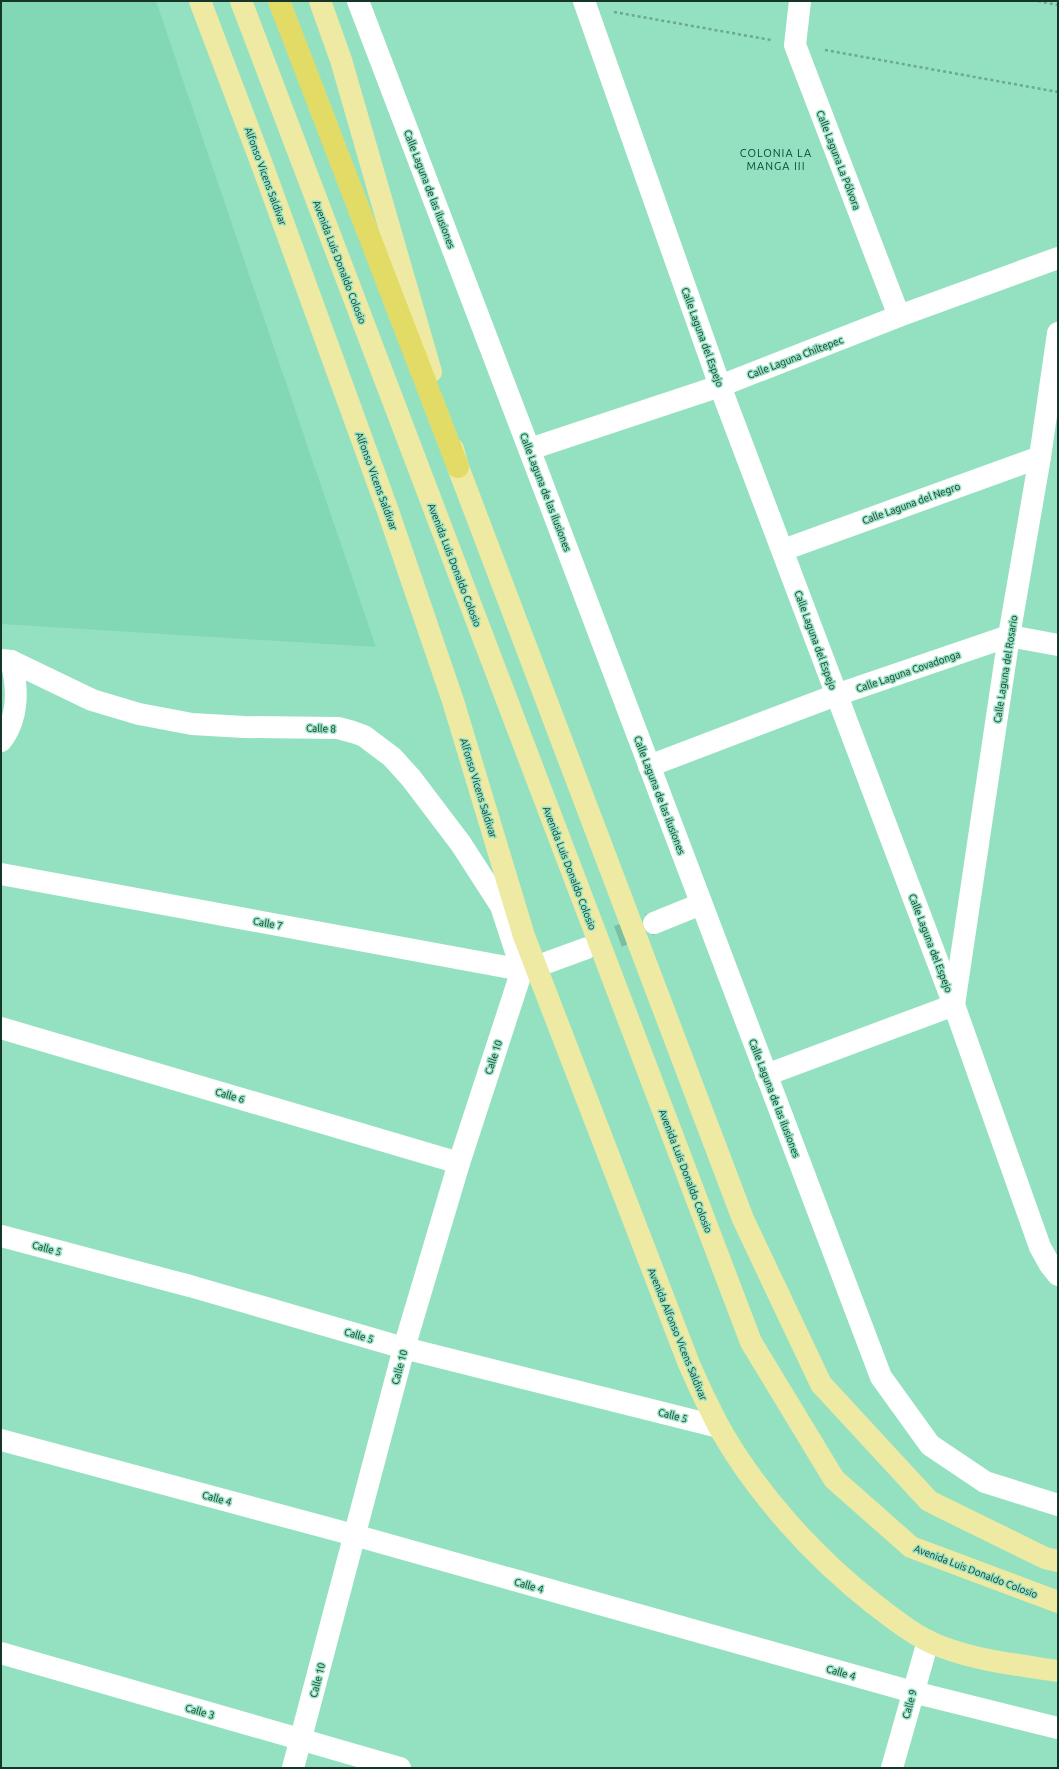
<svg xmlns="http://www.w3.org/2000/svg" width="1059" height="1769" font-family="Ubuntu,sans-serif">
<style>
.built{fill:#82d8b5}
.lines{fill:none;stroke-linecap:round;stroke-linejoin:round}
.minor-tunnel{stroke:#7bbfa3;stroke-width:22;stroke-dasharray:22 11;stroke-linecap:butt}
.path{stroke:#6aa98f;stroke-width:2.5;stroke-dasharray:3 3;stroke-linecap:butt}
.minor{stroke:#fff;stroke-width:22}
.major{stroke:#eeeaa3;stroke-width:22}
.highway{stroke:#e2dc66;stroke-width:22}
.labels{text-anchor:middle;stroke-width:3;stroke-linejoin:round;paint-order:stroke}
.street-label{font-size:10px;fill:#153629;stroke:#94e1c1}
.neighbourhood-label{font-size:11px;letter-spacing:1px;fill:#044733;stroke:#94e1c1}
</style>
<rect width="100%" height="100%" fill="#94e1c1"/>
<path class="built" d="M1 1H156L376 647 1 624Z"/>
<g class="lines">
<path class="minor-tunnel" d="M587 948 651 924"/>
<g class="path">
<path d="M1038 1 1058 5"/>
<path d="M614 12 771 40"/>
<path d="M825 50 1058 92"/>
</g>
<g class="minor">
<path d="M358 1C534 459 707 919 881 1377L930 1445 985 1482 1058 1505"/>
<path d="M584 1 720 386 954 1005 1040 1247 1050 1265 1058 1275"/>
<path d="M800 1 795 45 899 316"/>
<path d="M530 449 720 386 899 316 1058 258"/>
<path d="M783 550 1040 457"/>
<path d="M1 660 11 661 92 700 139 714 192 724 244 727 338 728 353 732 364 736 392 757 411 778 461 844 501 906 522 970 459 1163 404 1348 293 1768"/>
<path d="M1 741C19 718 18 687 11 661"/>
<path d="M649 766 836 695 1009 636 1058 645"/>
<path d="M1 874 522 970 535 967 587 948"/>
<path d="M654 923 701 904"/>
<path d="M1 1028 459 1163"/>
<path d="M766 1075 954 1005 1009 636 1040 457 1058 333"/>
<path d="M1 1236 190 1286 404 1348 719 1427"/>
<path d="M1 1440 354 1535 913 1692 1058 1728"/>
<path d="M1 1653 400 1768"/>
<path d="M892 1768 928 1641"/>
</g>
<g class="major">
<path d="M200 1 264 170 388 511 453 701 524 936 689 1364C698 1385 708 1406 719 1427 757 1494 813 1556 874 1604 895 1620 917 1638 942 1647 979 1661 1020 1665 1058 1671"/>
<path d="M241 1 751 1342 834 1479 911 1547 1058 1602"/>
<path d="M320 1 341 60 431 372"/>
<path d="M453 449 458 467 743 1219 821 1384 929 1501 1045 1558 1058 1561"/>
</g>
<path class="highway" d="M279 1 458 467"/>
</g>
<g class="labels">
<g class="street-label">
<text transform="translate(839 160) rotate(69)" y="4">Calle Laguna La Pólvora</text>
<text transform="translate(266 176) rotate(70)" y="4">Alfonso Vicens Saldivar</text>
<text transform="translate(430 189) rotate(69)" y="4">Calle Laguna de las ilusiones</text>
<text transform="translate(340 262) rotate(69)" y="4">Avenida Luis Donaldo Colosio</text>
<text transform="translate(703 337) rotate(70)" y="4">Calle Laguna del Espejo</text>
<text transform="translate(795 357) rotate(-21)" y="4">Calle Laguna Chiltepec</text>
<text transform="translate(377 481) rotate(70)" y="4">Alfonso Vicens Saldivar</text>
<text transform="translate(546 492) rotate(69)" y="4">Calle Laguna de las ilusiones</text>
<text transform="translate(911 503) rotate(-20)" y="4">Calle Laguna del Negro</text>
<text transform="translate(455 565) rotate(69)" y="4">Avenida Luis Donaldo Colosio</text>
<text transform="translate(816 640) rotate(70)" y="4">Calle Laguna del Espejo</text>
<text transform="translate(1005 669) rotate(-81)" y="4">Calle Laguna del Rosario</text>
<text transform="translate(908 671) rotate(-19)" y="4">Calle Laguna Covadonga</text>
<text transform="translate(321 728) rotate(2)" y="4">Calle 8</text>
<text transform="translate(479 788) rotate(73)" y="4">Alfonso Vicens Saldivar</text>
<text transform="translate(660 795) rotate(69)" y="4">Calle Laguna de las ilusiones</text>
<text transform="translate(570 868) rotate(69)" y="4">Avenida Luis Donaldo Colosio</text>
<text transform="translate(268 923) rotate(10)" y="4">Calle 7</text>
<text transform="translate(931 943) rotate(69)" y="4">Calle Laguna del Espejo</text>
<text transform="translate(493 1057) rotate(-72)" y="4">Calle 10</text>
<text transform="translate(230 1095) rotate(16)" y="4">Calle 6</text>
<text transform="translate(775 1098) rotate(69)" y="4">Calle Laguna de las ilusiones</text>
<text transform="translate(686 1171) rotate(69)" y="4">Avenida Luis Donaldo Colosio</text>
<text transform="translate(47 1248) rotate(15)" y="4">Calle 5</text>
<text transform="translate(678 1334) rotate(68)" y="4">Avenida Alfonso Vicens Saldivar</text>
<text transform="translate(359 1335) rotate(16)" y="4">Calle 5</text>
<text transform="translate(399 1367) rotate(-75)" y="4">Calle 10</text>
<text transform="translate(673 1415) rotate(14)" y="4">Calle 5</text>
<text transform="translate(217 1498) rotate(15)" y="4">Calle 4</text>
<text transform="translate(976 1571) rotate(21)" y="4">Avenida Luis Donaldo Colosio</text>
<text transform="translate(529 1585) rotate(16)" y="4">Calle 4</text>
<text transform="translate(841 1672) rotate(16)" y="4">Calle 4</text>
<text transform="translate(317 1680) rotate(-76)" y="4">Calle 10</text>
<text transform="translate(909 1704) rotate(-75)" y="4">Calle 9</text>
<text transform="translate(200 1711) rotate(16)" y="4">Calle 3</text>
</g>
<g class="neighbourhood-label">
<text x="776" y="157">COLONIA LA<tspan x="776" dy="13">MANGA III</tspan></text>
</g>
</g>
<rect width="1059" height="1769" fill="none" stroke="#153629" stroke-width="4"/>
</svg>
